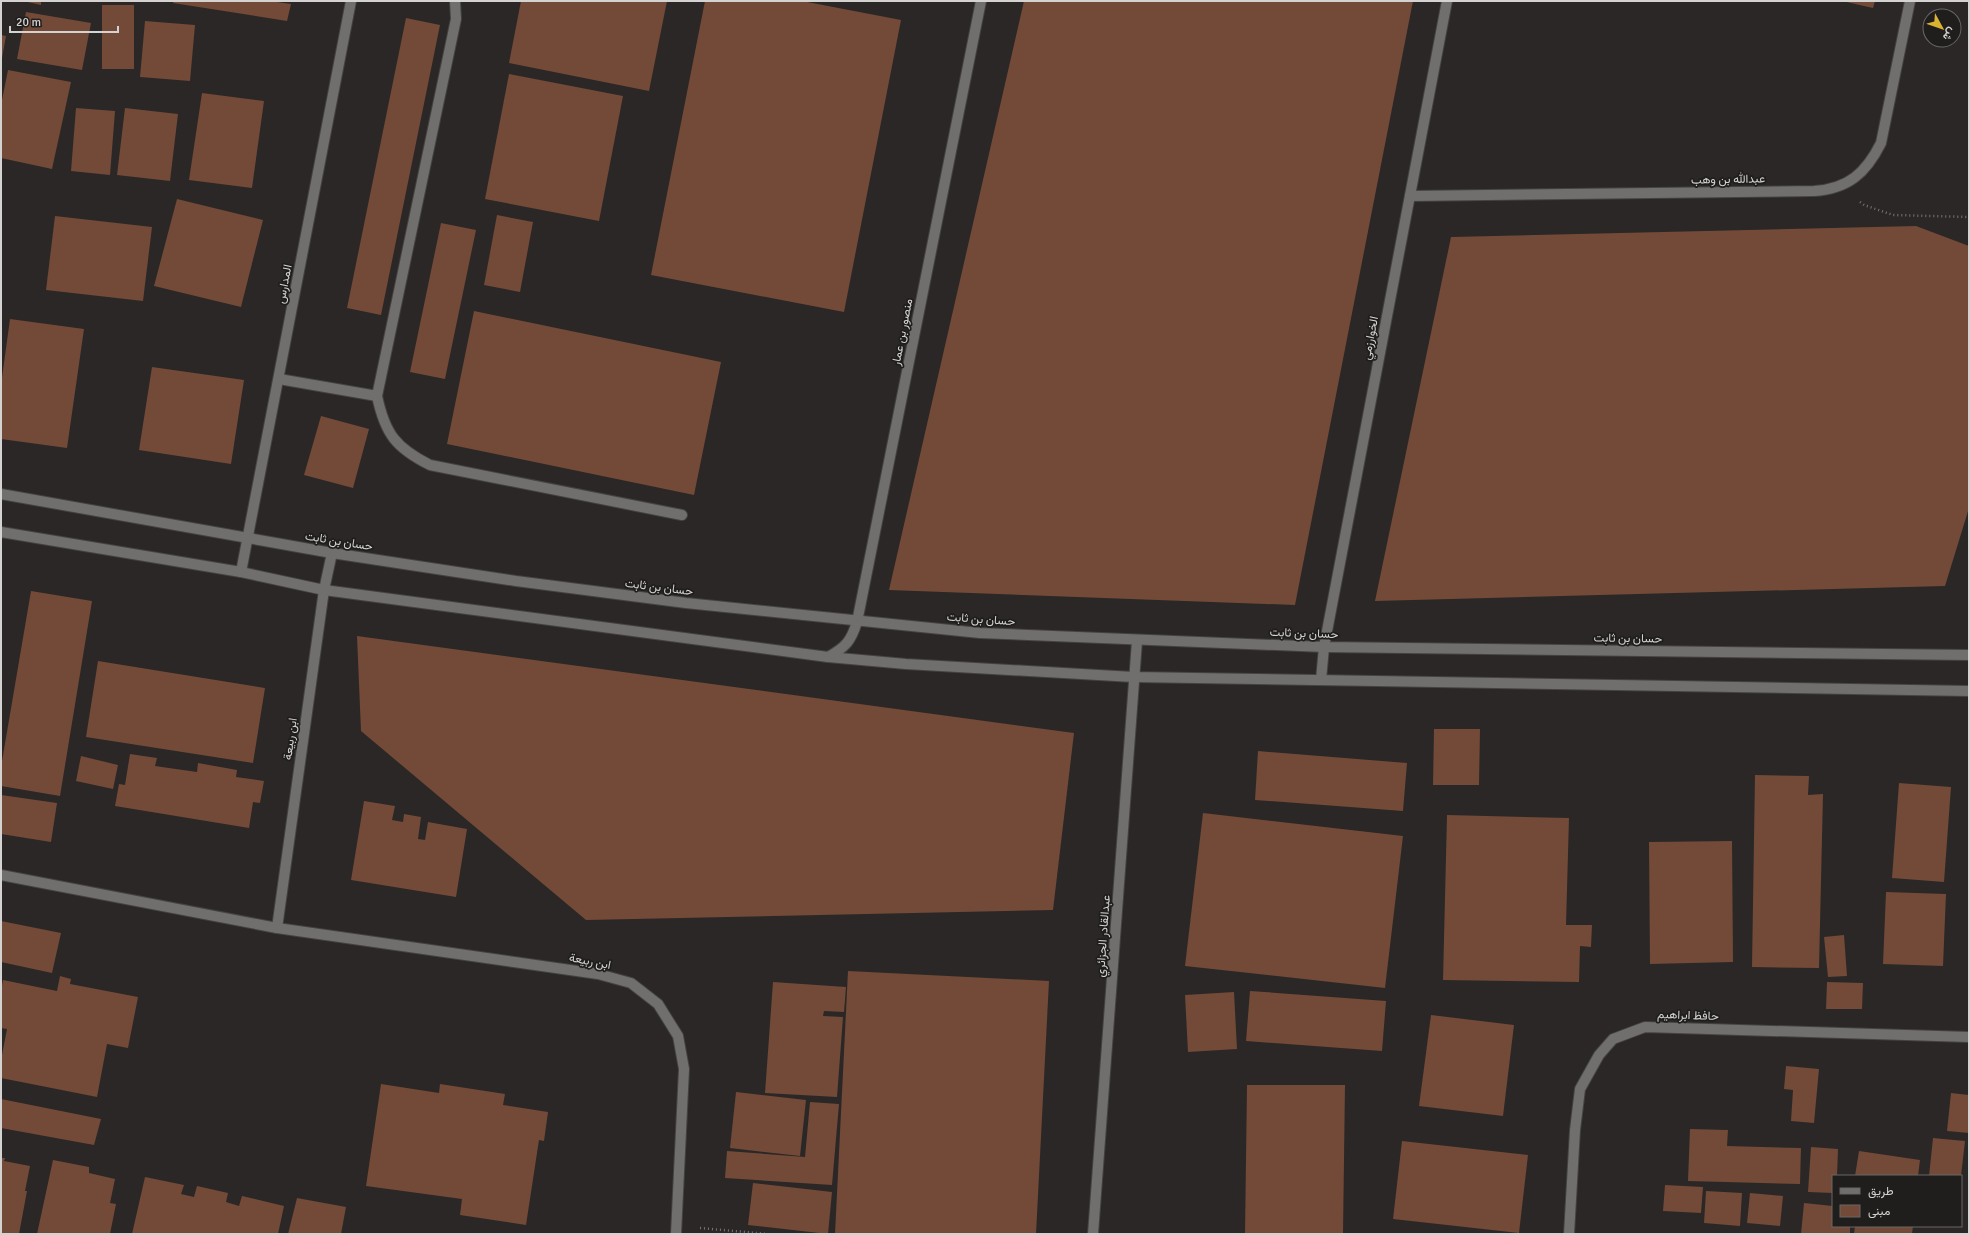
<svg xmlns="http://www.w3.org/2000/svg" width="1970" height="1235" font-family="Signika,Vazirmatn,sans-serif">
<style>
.building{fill:#724a37}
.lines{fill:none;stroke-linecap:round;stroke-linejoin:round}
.service-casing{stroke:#454342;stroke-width:12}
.minor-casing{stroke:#454342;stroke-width:12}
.tertiary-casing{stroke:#454342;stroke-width:12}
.path{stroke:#777574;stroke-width:2.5;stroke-dasharray:1 3;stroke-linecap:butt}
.service{stroke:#716f6d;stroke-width:10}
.minor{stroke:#716f6d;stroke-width:10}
.tertiary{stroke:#716f6d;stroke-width:10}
.labels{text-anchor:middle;stroke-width:3.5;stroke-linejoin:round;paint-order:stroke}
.street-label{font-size:12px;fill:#d5d3d2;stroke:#201e1d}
</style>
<rect width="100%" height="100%" fill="#2a2726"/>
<g class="building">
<path d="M23 1H41V5Z"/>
<path d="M174 1H270L291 4 287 21 173 3Z"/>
<path d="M521 1H667L649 91 509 63Z"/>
<path d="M705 1H802L901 20 844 312 651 275Z"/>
<path d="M1024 1H1413L1295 605 889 590Z"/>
<path d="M1842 1H1875L1873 8Z"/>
<rect x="102" y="5" width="32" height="64"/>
<path d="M26 12 91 23 82 70 17 59Z"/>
<path d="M406 18 440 25 381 315 347 308Z"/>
<path d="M145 21 195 25 190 81 140 77Z"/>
<path d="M1 35 6 36 2 58H1Z"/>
<path d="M8 70 71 82 52 169 1 158V105Z"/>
<path d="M509 74 623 96 599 221 485 199Z"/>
<path d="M202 93 264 101 252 188 189 180Z"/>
<path d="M76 108 115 111 110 175 71 171Z"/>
<path d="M125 108 178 114 170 181 117 175Z"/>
<path d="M177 199 263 220 241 307 154 286Z"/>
<path d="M497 215 533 222 520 292 484 285Z"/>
<path d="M55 216 152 227 143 301 46 290Z"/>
<path d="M441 223 476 230 445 379 410 372Z"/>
<path d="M1916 226 1969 246V508L1945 586 1375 601 1451 237Z"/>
<path d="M474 311 721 362 694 495 447 444Z"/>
<path d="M10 319 84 329 67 448 1 439V385Z"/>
<path d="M152 367 244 380 231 464 139 450Z"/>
<path d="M321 416 369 429 353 488 304 475Z"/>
<path d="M31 591 92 601 60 796 1 786V767Z"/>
<path d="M357 636 1074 733 1053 910 586 920 361 731Z"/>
<path d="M98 661 265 688 253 763 86 737Z"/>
<path d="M1434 729H1480L1479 785H1433Z"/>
<path d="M1258 751 1407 763 1403 811 1255 800Z"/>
<path d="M130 754 157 758 155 766 197 772 198 763 237 770 236 777 264 781 260 803 253 802 249 828 115 806 119 784 125 785Z"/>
<path d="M81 756 118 765 113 789 76 781Z"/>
<path d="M1755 775 1809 776 1808 795 1823 794 1819 968 1752 967Z"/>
<path d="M1899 783 1951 787 1944 882 1892 878Z"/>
<path d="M1 795 57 803 51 842 1 834Z"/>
<path d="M364 801 395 806 392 820 403 822 404 814 421 817 418 839 425 840 428 822 467 829 456 897 351 880Z"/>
<path d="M1203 813 1403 836 1385 988 1185 966Z"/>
<path d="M1447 815 1569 818 1566 925H1592L1591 947 1580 946 1579 982 1443 980Z"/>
<path d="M1732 841 1733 962 1650 964 1649 842Z"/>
<path d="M1886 892 1946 894 1943 966 1883 964Z"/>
<path d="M1 921 61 933 52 973 1 962Z"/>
<path d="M1844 935 1847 976 1828 977 1824 937Z"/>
<path d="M848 971 1049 981 1036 1234H835Z"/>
<path d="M60 976 71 979 70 984 138 997 128 1048 107 1044 97 1097 1 1078V1060L7 1029 1 1028V991L3 980 57 991Z"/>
<path d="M773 982 846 987 844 1012 824 1011 823 1016 843 1017 837 1097 765 1093Z"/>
<path d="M1827 982 1863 983 1862 1009H1826Z"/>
<path d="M1250 991 1386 1001 1382 1051 1246 1041Z"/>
<path d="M1234 992 1237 1049 1188 1052 1185 995Z"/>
<path d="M1431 1015 1514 1025 1503 1116 1419 1106Z"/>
<path d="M1786 1066 1819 1069 1814 1123 1791 1121 1793 1090 1784 1089Z"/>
<path d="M381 1084 439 1093 440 1084 505 1094 503 1105 548 1112 544 1141 539 1140 526 1225 460 1215 462 1199 366 1186Z"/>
<path d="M1247 1085H1345L1343 1234H1245Z"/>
<path d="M736 1092 806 1100 800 1156 730 1148Z"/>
<path d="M1951 1093 1969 1095V1133L1947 1131Z"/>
<path d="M1 1099 101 1119 94 1145 1 1128Z"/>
<path d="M810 1102 839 1104 832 1185 725 1178 727 1151 805 1157Z"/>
<path d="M1690 1129 1728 1130 1727 1146 1801 1148 1800 1184 1688 1181Z"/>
<path d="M1933 1138 1965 1141 1961 1176H1929Z"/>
<path d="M1402 1141 1528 1155 1519 1233 1393 1219Z"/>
<path d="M1811 1147 1838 1149 1837 1176H1833V1193L1808 1192Z"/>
<path d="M1859 1151 1920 1160 1918 1176H1855Z"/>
<path d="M1 1158H5L4 1161 30 1166 25 1191H27L19 1234H1Z"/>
<path d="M53 1160 89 1167V1173L115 1179 110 1203 116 1204 110 1234H37Z"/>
<path d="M145 1177 184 1185 181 1194 194 1197 197 1186 228 1193 226 1202 239 1206 242 1196 284 1206 278 1234H132Z"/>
<path d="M753 1183 832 1192 828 1234 748 1225Z"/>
<path d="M1665 1185 1703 1187 1701 1213 1663 1211Z"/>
<path d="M1706 1191 1742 1193 1740 1226 1704 1223Z"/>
<path d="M1750 1193 1783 1196 1780 1226 1747 1223Z"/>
<path d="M297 1198 346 1207 341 1234H288Z"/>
<path d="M1804 1203 1833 1206V1226H1850V1234H1801Z"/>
<path d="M1855 1226H1913L1912 1234H1854Z"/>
</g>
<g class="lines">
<defs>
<g id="service">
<path d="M279 379 377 396 456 19 455 1"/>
<path d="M377 396C385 434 396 448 430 465L682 515"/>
</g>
<g id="minor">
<path d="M1410 196 1814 191C1848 189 1866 173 1881 143L1910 1"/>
<path d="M241 572 351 1"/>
<path d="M828 657C846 647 851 641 857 622L981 1"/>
<path d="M1321 680 1324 647 1447 1"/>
<path d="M1 875 277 928 598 974 631 983 658 1004 678 1036 684 1069 676 1234"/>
<path d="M277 928 324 590 332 553"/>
<path d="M1093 1234 1137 641"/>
<path d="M1569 1234 1575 1130 1580 1089 1599 1055 1613 1039 1645 1027 1969 1037"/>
</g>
<g id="tertiary">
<path d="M1 494 332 553 516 581 686 603 980 633 1324 647 1969 655"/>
<path d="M1 532 241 572 324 590 828 657 906 664 1133 677 1969 691"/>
</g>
</defs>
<use href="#service" class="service-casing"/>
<use href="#minor" class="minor-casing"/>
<use href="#tertiary" class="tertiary-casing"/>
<g class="path">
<path d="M1860 202 1864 205 1893 215 1969 217"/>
<path d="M700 1228 768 1234"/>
</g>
<use href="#service" class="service"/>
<use href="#minor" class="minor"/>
<use href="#tertiary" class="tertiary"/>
</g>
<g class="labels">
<g class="street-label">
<text transform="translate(1728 179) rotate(-1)" y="4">عبدالله بن وهب</text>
<text transform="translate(284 284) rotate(-79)" y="4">المدارس</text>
<text transform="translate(902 332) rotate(-79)" y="4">منصور بن عمار</text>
<text transform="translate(1370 338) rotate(-79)" y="4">الخوارزمي</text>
<text transform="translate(339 541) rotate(9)" y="4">حسان بن ثابت</text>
<text transform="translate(659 587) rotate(7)" y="4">حسان بن ثابت</text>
<text transform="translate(981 619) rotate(4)" y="4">حسان بن ثابت</text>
<text transform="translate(1304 633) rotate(2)" y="4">حسان بن ثابت</text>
<text transform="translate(1628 638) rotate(1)" y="4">حسان بن ثابت</text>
<text transform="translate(290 739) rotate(-82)" y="4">ابن ربيعة</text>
<text transform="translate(1103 936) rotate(-86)" y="4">عبدالقادر الجزائري</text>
<text transform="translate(590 961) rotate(11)" y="4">ابن ربيعة</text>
<text transform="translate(1688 1015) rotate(2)" y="4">حافظ ابراهيم</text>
</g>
</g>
<rect width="1970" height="1235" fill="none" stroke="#d5d3d2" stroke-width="4"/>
<rect x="1832" y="1175" width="130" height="52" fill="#201e1d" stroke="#686665"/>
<rect x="1840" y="1188" width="20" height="6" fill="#716f6d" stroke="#686665"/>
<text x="1868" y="1195" font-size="12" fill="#d5d3d2">طريق</text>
<rect x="1840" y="1205" width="20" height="12" fill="#724a37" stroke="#686665"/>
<text x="1868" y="1215" font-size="12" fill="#d5d3d2">مبنى</text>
<g transform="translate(1942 28) rotate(130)"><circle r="19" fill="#201e1d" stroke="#686665"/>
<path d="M0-3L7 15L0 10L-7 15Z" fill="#dbb333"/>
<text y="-6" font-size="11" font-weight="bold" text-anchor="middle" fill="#d5d3d2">ش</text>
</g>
<path d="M10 26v6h108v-6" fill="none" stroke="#d5d3d2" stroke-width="2"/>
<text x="16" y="26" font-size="12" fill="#d5d3d2" stroke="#201e1d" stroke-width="3" paint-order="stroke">20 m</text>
</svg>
